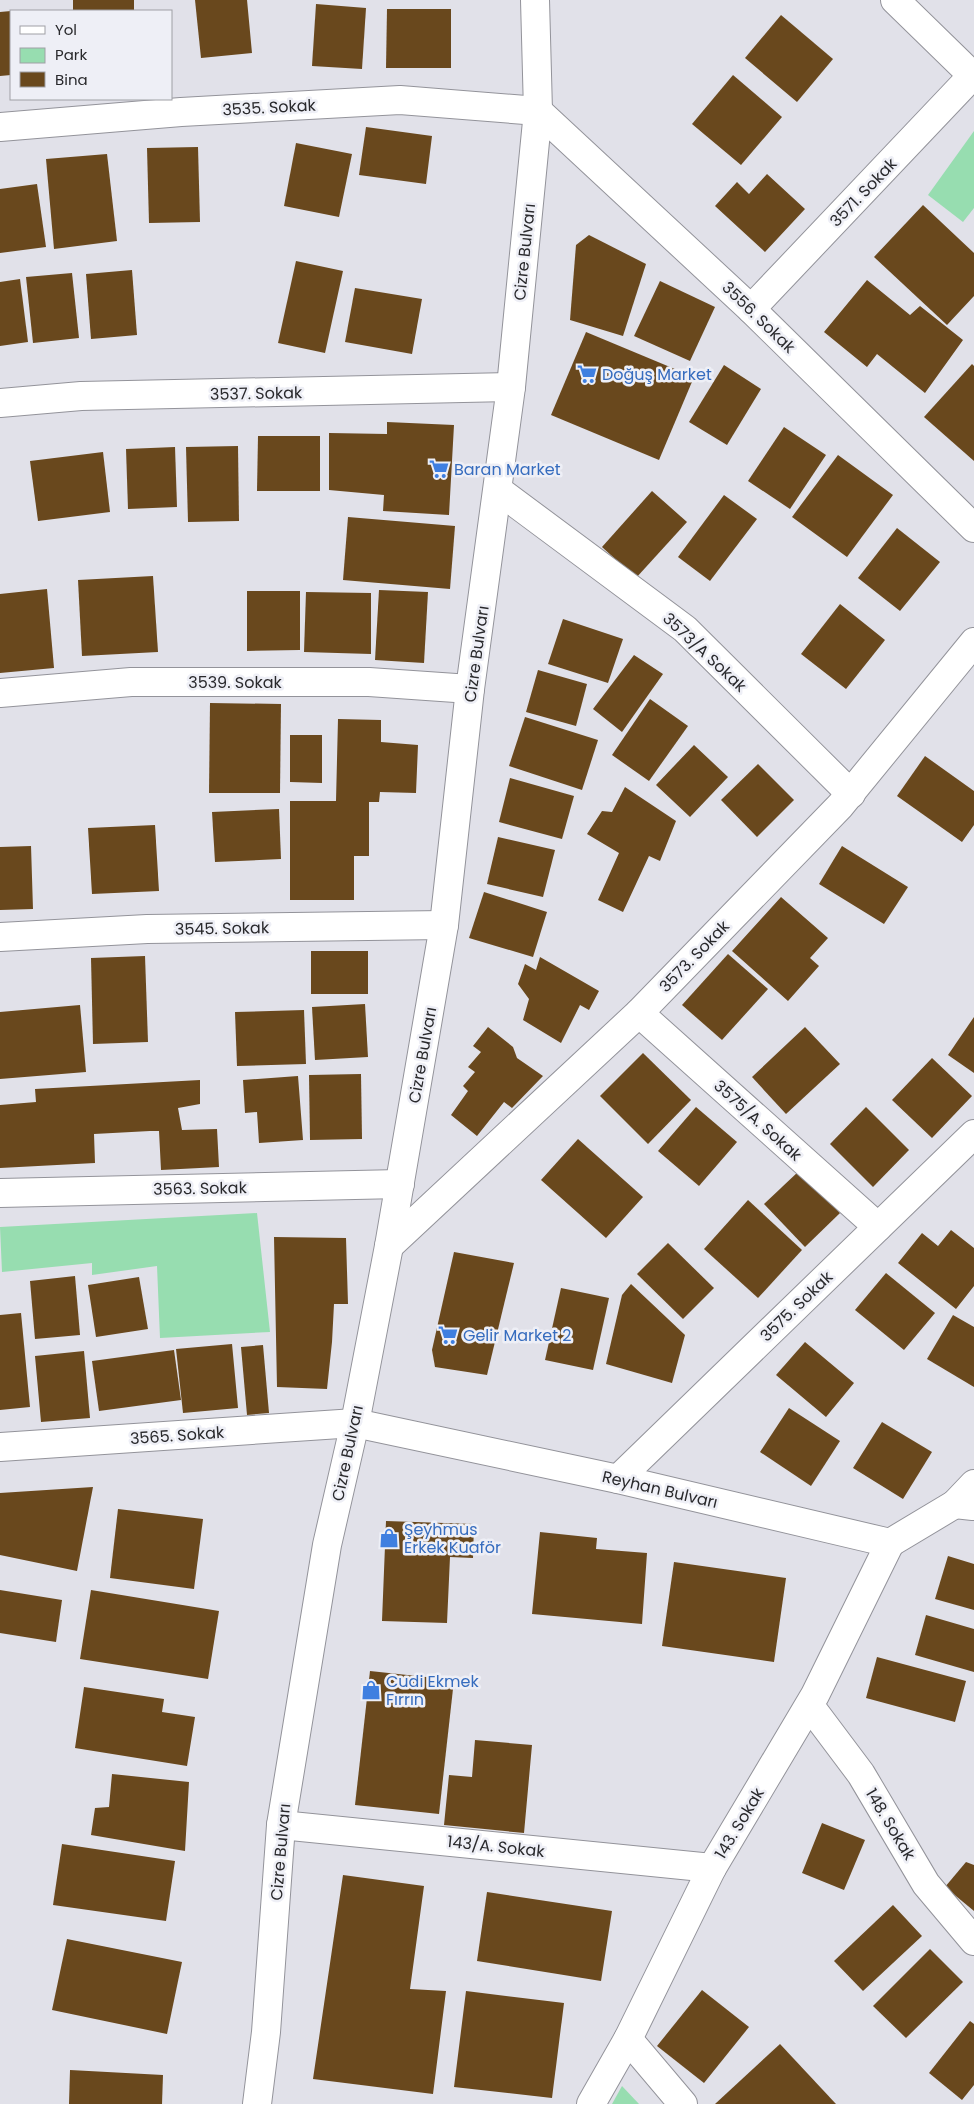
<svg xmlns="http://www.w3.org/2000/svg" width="974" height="2104" font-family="Poppins,sans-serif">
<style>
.green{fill:#97ddb0}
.building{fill:#69481d}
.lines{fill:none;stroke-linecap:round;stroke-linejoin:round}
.minor-casing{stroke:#93939a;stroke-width:30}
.secondary-casing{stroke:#93939a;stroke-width:30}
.minor{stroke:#fff;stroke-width:28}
.secondary{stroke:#fff;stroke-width:28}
.labels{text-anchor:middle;stroke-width:5;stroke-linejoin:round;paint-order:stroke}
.street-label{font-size:16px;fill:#29292c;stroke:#eeeff6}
.shop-label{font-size:16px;fill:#366cbe;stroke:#eeeff6;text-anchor:start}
</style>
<rect width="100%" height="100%" fill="#e1e1e9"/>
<g class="green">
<path d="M974 131V208L963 222 928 195Z"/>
<path d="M257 1213 270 1332 160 1338 157 1266 92 1275V1263L2 1272 0 1227Z"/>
<path d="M622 2086 639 2104H612Z"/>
</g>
<g class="building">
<rect x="73" y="0" width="61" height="11"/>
<path d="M195 0H247L252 53 201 58Z"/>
<path d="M316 4 366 8 362 69 312 66Z"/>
<path d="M387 9H451V68H386Z"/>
<path d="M11 11V75L0 76V12Z"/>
<path d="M781 15 833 59 797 102 745 58Z"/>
<path d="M733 75 782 117 741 165 692 124Z"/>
<path d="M366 127 432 136 426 184 359 175Z"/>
<path d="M296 143 352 154 339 217 284 206Z"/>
<path d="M198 147 200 222 149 223 147 148Z"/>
<path d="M107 154 117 241 54 249 46 159Z"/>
<path d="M767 174 805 209 765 252 715 206 737 182 749 194Z"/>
<path d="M37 184 46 247 0 253V189Z"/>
<path d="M923 205 974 253V296L947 325 874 257Z"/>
<path d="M589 235 646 264 623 336 570 320 576 245Z"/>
<path d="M296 261 343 271 325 353 278 343Z"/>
<path d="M132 270 137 335 91 339 86 274Z"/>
<path d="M72 273 79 338 33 343 26 277Z"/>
<path d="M20 279 28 342 0 346V282Z"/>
<path d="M867 280 910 315 920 306 963 340 925 393 877 354 867 367 824 332Z"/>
<path d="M660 281 715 307 690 361 634 336Z"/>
<path d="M355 288 422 299 412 354 345 342Z"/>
<path d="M586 332 694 377 659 460 551 415Z"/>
<path d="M972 364 974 366V461L924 417Z"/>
<path d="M724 365 761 389 727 445 689 422Z"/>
<path d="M387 422 454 425 449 515 383 511 384 495 329 490V433L387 434Z"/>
<path d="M784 427 826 455 790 509 748 481Z"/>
<path d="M258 436H320V491H257Z"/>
<path d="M238 446 239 521 188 522 186 447Z"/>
<path d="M175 447 177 507 128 509 126 449Z"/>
<path d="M103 452 110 512 38 521 30 461Z"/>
<path d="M838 455 893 495 847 557 792 517Z"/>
<path d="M652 491 687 522 636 578 602 547Z"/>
<path d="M724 495 757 519 710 581 678 557Z"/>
<path d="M348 517 455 526 450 589 343 580Z"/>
<path d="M897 528 940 562 900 611 858 578Z"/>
<path d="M153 576 158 652 82 656 78 580Z"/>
<path d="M47 589 54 668 0 673V594Z"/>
<path d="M379 590 428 592 424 663 375 660Z"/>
<path d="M247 591H300V650L247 651Z"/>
<path d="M306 592 371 593V654L304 652Z"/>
<path d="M840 604 885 640 846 689 801 654Z"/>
<path d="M563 619 623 639 608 683 548 664Z"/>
<path d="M634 655 663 674 622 732 593 709Z"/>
<path d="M538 670 587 684 576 726 526 712Z"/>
<path d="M650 699 688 726 649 781 612 755Z"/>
<path d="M210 703 281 704 280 793H209Z"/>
<path d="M525 717 598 740 582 790 509 766Z"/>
<path d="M338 719 381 720V742L418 745 416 793 380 792 379 802H369V856H354V900H290V801H336Z"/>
<path d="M290 735H322V783L290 782Z"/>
<path d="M694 745 728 777 690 817 656 785Z"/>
<path d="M925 756 974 791V825L962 842 897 796Z"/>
<path d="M758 764 794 800 757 837 721 800Z"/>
<path d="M510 778 574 796 562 839 499 822Z"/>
<path d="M625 787 676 821 660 861 649 856 623 912 598 900 619 853 587 834 602 811 612 812Z"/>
<path d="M279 809 281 859 215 862 212 812Z"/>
<path d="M155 825 159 891 92 894 88 828Z"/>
<path d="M498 837 555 850 543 897 487 884Z"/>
<path d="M31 846 33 909 0 910V847Z"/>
<path d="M842 846 908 887 884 924 819 884Z"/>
<path d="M484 892 547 912 533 957 469 938Z"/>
<path d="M781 897 828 938 810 958 819 966 788 1001 732 951Z"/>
<rect x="311" y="951" width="57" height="43"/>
<path d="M728 954 768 989 722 1040 682 1005Z"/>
<path d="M145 956 148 1042 93 1044 91 958Z"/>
<path d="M540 957 599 991 589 1010 580 1005 561 1043 523 1020 529 999 518 984 525 964 536 970Z"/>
<path d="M365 1004 368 1057 315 1060 312 1007Z"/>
<path d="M80 1005 86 1072 0 1079V1012Z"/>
<path d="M304 1010 306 1064 237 1066 235 1012Z"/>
<path d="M974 1017V1073L948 1055Z"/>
<path d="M488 1027 513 1047 517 1058 543 1076 512 1108 504 1102 477 1136 451 1115 468 1091 463 1086 475 1072 468 1067 481 1052 473 1046Z"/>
<path d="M805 1027 840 1064 786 1114 752 1077Z"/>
<path d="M643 1053 691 1100 648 1144 600 1096Z"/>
<path d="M932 1058 972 1096 932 1138 892 1100Z"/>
<path d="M361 1074 362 1139 310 1140 309 1075Z"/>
<path d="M298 1076 303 1140 259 1143 257 1112 245 1113 243 1080Z"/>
<path d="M200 1080V1104L178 1108 182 1130 217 1129 219 1167 161 1170 159 1131H150L94 1134 95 1163 0 1168V1105L36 1102 35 1089Z"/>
<path d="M696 1107 737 1142 699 1186 658 1151Z"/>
<path d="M866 1107 909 1150 873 1187 830 1144Z"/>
<path d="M578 1139 643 1197 606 1238 541 1180Z"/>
<path d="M799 1171 840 1213 805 1247 764 1204Z"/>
<path d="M748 1200 802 1250 758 1298 704 1249Z"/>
<path d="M951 1230 974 1248V1286L956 1309 898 1263 922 1233 938 1246Z"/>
<path d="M274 1237 346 1238 348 1304H334L332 1342 327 1389 277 1387Z"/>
<path d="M668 1243 714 1288 683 1319 637 1274Z"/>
<path d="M454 1252 514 1263 487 1375 435 1367 432 1350Z"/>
<path d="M886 1273 935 1313 904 1350 855 1310Z"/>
<path d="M75 1276 80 1335 35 1339 30 1281Z"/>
<path d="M139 1277 148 1329 96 1337 88 1285Z"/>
<path d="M631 1284 685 1335 672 1383 606 1364 622 1295Z"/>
<path d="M561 1288 609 1298 593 1370 545 1360Z"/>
<path d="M21 1313 30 1407 0 1410V1315Z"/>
<path d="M953 1315 974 1327V1387L927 1359Z"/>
<path d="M805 1342 854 1383 826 1417 776 1375Z"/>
<path d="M232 1344 238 1408 183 1413 176 1349Z"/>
<path d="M263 1345 269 1413 247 1415 241 1347Z"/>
<path d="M174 1350 181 1400 99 1411 92 1361Z"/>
<path d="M84 1351 90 1418 41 1422 35 1356Z"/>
<path d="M789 1408 840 1441 811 1486 760 1452Z"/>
<path d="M882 1422 932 1452 903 1499 853 1468Z"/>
<path d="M93 1487 77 1571 0 1555V1493Z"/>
<path d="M118 1509 203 1519 194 1589 110 1578Z"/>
<path d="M386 1521 474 1524 473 1558 450 1557 447 1623 382 1621Z"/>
<path d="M540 1532 597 1538 596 1549 647 1553 642 1624 532 1614Z"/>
<path d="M948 1556 974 1564V1610L935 1599Z"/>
<path d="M674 1562 786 1578 774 1662 662 1646Z"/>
<path d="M0 1590 62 1600 56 1642 0 1633Z"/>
<path d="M91 1590 219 1611 208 1679 80 1659Z"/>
<path d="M926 1615 974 1629V1672L915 1655Z"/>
<path d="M877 1657 966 1681 955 1722 866 1698Z"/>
<path d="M370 1671 454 1680 439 1814 355 1805Z"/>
<path d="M84 1687 164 1699 162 1712 195 1717 187 1766 75 1748Z"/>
<path d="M475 1740 532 1745 524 1833 444 1825 449 1775 472 1777Z"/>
<path d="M112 1774 189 1782 185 1851 91 1835 95 1808 109 1807Z"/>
<path d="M822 1823 865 1840 844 1890 802 1873Z"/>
<path d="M62 1844 175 1861 166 1921 53 1905Z"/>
<path d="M966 1862 974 1865V1911L945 1887Z"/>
<path d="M343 1875 424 1886 410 1989 446 1991 433 2094 313 2079Z"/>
<path d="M487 1892 612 1911 601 1981 477 1961Z"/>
<path d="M893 1905 922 1936 863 1991 834 1961Z"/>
<path d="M67 1939 182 1962 167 2034 52 2010Z"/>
<path d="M930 1949 963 1982 906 2038 873 2006Z"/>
<path d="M702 1990 749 2027 704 2083 657 2046Z"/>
<path d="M466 1991 564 2003 552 2098 454 2087Z"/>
<path d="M970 2021 974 2024V2085L962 2100 929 2073Z"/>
<path d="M780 2044 836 2104H715Z"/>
<path d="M70 2070 163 2075 162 2104H69Z"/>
</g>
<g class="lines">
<defs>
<g id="minor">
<path d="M895 0 974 77"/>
<path d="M0 127 181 112 400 100 538 111 751 309 974 528"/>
<path d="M751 309 974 74"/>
<path d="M0 403 81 396 511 387"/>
<path d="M498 490 685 629 851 794"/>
<path d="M0 693 131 682H369L470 689"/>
<path d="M0 937 147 929 444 925"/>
<path d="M639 1013 878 1227"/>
<path d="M0 1193 400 1184"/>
<path d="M389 1246 639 1013 840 806 974 642"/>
<path d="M0 1447 355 1423"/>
<path d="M618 1479 974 1134"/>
<path d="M810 1706 861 1774 926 1884 974 1941"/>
<path d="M281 1825 712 1868"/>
<path d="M628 2039 683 2104"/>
<path d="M591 2104 628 2039 712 1868 815 1695 890 1543"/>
</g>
<g id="secondary">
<path d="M355 1423 618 1479 890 1543 955 1504"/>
<path d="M973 1506 955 1504 974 1484"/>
<path d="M257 2104 266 2032 281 1825 327 1545 355 1423 389 1246 444 925 470 689 511 387 538 111 535 0"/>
</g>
</defs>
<use href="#minor" class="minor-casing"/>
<use href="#secondary" class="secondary-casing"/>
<use href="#minor" class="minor"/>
<use href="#secondary" class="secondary"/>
</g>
<defs>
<symbol id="supermarket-bare" viewBox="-9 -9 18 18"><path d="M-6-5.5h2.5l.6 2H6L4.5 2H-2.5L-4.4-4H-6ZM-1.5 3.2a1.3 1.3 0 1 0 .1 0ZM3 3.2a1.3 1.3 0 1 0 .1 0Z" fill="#3f7fe0" stroke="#eeeff6" stroke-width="2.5" paint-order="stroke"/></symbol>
<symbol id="shop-bare" viewBox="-9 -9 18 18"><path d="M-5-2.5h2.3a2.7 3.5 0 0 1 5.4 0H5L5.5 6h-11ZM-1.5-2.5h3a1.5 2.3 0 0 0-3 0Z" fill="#3f7fe0" stroke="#eeeff6" stroke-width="2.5" paint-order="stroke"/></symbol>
</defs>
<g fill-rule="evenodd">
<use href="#supermarket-bare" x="573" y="360" width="28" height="28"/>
<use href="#supermarket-bare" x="425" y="455" width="28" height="28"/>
<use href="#supermarket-bare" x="434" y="1321" width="28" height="28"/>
<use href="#shop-bare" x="375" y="1524" width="28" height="28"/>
<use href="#shop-bare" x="357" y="1676" width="28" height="28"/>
</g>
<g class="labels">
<g class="street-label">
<text transform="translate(269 107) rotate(-3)" y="6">3535. Sokak</text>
<text transform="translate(863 192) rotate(-46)" y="6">3571. Sokak</text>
<text transform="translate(524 252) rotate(-84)" y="6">Cizre Bulvarı</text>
<text transform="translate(759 317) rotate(44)" y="6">3556. Sokak</text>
<text transform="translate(256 393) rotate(-1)" y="6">3537. Sokak</text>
<text transform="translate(705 652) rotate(43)" y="6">3573/A Sokak</text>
<text transform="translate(476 654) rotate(-82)" y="6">Cizre Bulvarı</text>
<text x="235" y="688">3539. Sokak</text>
<text transform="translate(222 928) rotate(-1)" y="6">3545. Sokak</text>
<text transform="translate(694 956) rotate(-46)" y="6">3573. Sokak</text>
<text transform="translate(422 1055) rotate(-80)" y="6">Cizre Bulvarı</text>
<text transform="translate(758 1120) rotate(42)" y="6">3575/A. Sokak</text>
<text transform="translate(200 1188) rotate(-1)" y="6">3563. Sokak</text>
<text transform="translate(796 1306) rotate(-44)" y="6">3575. Sokak</text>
<text transform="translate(177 1435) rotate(-4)" y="6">3565. Sokak</text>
<text transform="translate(347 1453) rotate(-78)" y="6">Cizre Bulvarı</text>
<text transform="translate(660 1489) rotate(13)" y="6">Reyhan Bulvarı</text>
<text transform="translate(739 1823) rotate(-59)" y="6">143. Sokak</text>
<text transform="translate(891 1824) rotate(59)" y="6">148. Sokak</text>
<text transform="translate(496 1846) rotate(6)" y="6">143/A. Sokak</text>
<text transform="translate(280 1852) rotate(-85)" y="6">Cizre Bulvarı</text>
</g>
<g class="shop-label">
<text x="602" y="380">Doğuş Market</text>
<text x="454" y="475">Baran Market</text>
<text x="463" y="1341">Gelir Market 2</text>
<text x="404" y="1535">Şeyhmus<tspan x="404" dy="18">Erkek Kuaför</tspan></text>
<text x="386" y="1687">Cudi Ekmek<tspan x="386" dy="18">Fırrın</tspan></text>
</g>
</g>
<rect x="10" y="10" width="162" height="90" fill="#eeeff6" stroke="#9fa0a5"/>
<rect x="20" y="26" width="25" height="8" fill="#ffffff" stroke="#9fa0a5"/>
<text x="55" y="35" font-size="15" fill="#29292c">Yol</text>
<rect x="20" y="48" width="25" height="15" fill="#97ddb0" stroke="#9fa0a5"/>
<text x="55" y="60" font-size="15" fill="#29292c">Park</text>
<rect x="20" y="72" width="25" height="15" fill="#69481d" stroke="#9fa0a5"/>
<text x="55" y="85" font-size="15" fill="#29292c">Bina</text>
</svg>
